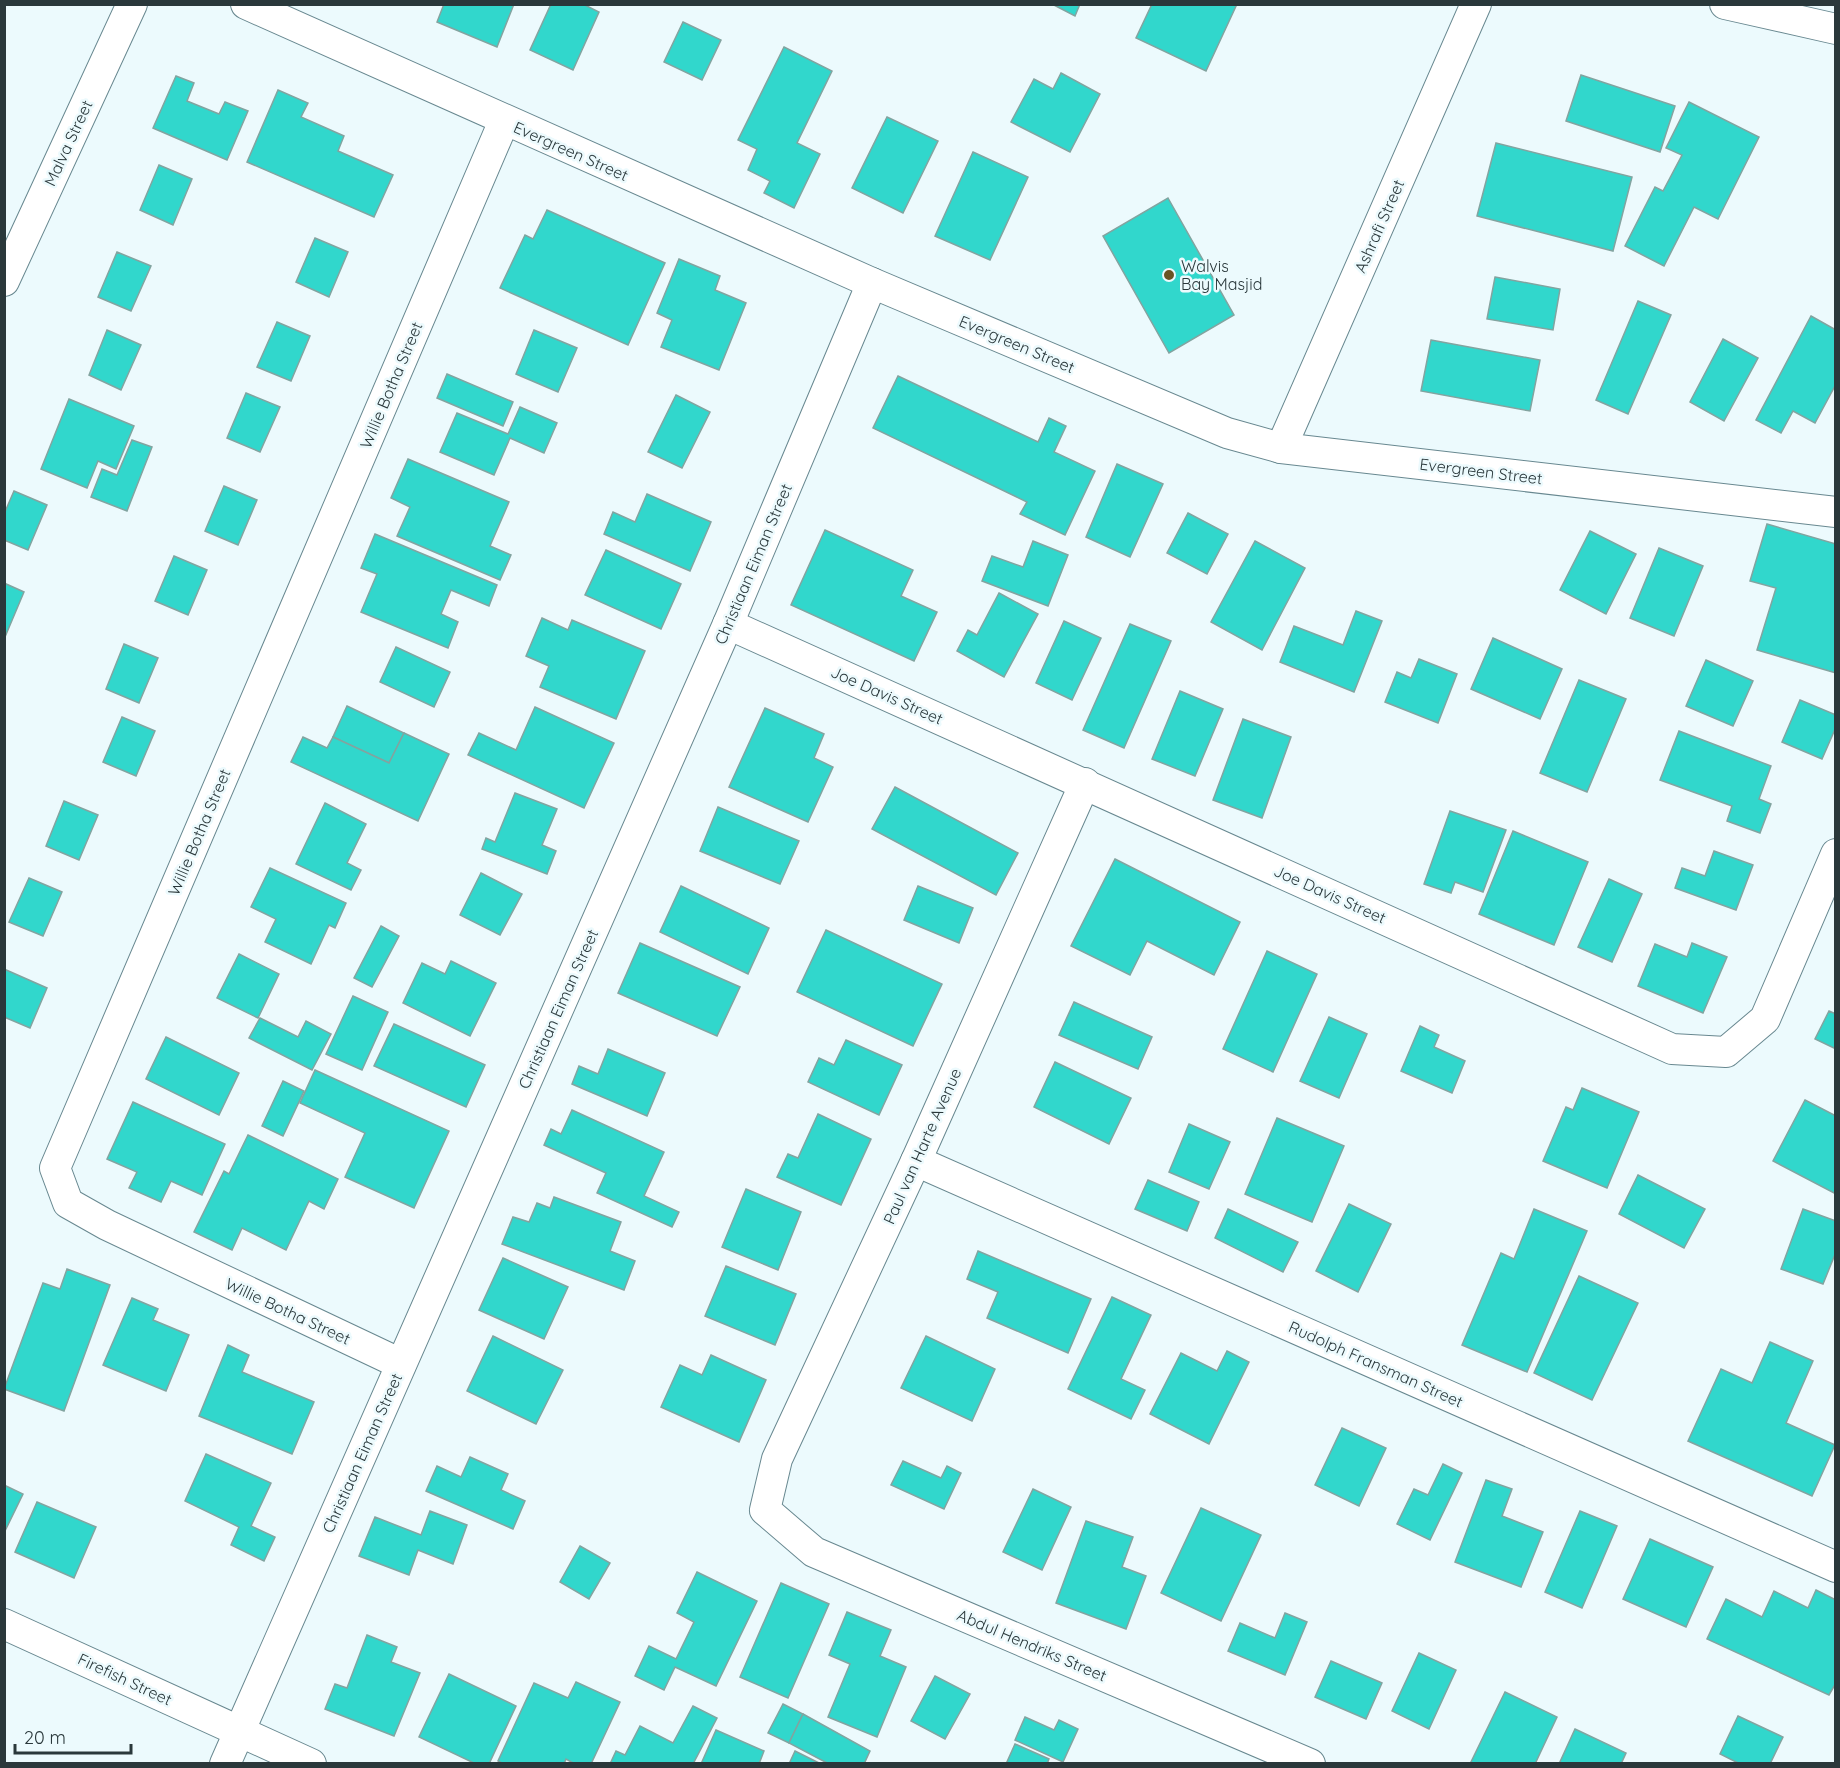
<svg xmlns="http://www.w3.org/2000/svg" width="1840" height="1768" font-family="Quicksand,sans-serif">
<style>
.building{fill:#31d7cc;stroke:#82a4a0;stroke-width:1.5}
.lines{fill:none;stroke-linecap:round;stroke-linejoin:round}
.street-casing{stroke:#688890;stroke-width:32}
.street{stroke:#fff;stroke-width:30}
.poi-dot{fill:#6a5423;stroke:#ecfafd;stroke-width:2}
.labels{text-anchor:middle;stroke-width:5;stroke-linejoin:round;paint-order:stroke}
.street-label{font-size:16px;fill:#2a383b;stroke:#ecfafd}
.poi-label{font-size:16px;fill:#2a383b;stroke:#ecfafd;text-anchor:start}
</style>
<rect width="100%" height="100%" fill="#ecfafd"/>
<g class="building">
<path d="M444 4H514L497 47 437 22Z"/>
<path d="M551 4H583L599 12 573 70 530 50Z"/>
<path d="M1052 4H1080L1075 16Z"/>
<path d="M1152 4H1237L1206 71 1136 38Z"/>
<path d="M683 22 721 40 702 80 664 62Z"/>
<path d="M784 47 832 71 797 143 820 154 794 208 764 193 770 181 748 170 757 149 738 140Z"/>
<path d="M1061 73 1100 94 1070 152 1011 122 1034 79 1053 89Z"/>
<path d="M1581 75 1675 106 1660 152 1566 121Z"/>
<path d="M176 76 194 83 187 101 219 114 225 102 248 111 227 160 153 128Z"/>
<path d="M278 90 308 103 301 117 344 136 338 151 393 175 374 217 247 162Z"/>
<path d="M1689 102 1759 137 1718 219 1694 207 1664 266 1625 246 1655 187 1663 191 1682 155 1666 148Z"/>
<path d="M887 117 938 141 903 213 852 188Z"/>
<path d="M1496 143 1632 177 1613 251 1477 216Z"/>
<path d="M973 152 1028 177 990 260 935 236Z"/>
<path d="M159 165 192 179 173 225 140 210Z"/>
<path d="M1168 198 1234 315 1169 353 1103 236Z"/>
<path d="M547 210 665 263 628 345 500 288 525 235 533 239Z"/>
<path d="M315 238 348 252 329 297 296 282Z"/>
<path d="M117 252 151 266 131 311 98 297Z"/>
<path d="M679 259 720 276 715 290 746 303 719 370 661 347 672 320 657 313Z"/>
<path d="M1495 277 1560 289 1553 330 1487 319Z"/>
<path d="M1638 301 1671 315 1628 414 1596 400Z"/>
<path d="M1811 316 1836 330V384L1815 423 1793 411 1781 433 1756 420Z"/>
<path d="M277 322 310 336 291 381 257 367Z"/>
<path d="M107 330 141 345 121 390 89 375Z"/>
<path d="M534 330 577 348 558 392 516 374Z"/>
<path d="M1723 339 1758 358 1724 421 1690 402Z"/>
<path d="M1431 340 1540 360 1530 411 1421 391Z"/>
<path d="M447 374 513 402 503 426 437 398Z"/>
<path d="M898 376 1038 442 1049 418 1066 426 1054 452 1095 471 1065 535 1020 514 1027 502 873 428Z"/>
<path d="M246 393 280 407 260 452 227 438Z"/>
<path d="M676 395 710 412 682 468 648 452Z"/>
<path d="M69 399 134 426 116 469 98 461 87 488 41 469Z"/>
<path d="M520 407 557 423 544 453 510 438 494 475 440 452 457 413 508 434Z"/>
<path d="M132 440 152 447 127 511 91 497 102 469 117 475Z"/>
<path d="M408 459 509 502 490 546 511 555 500 580 397 536 410 507 391 498Z"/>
<path d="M1117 464 1163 484 1130 557 1086 537Z"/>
<path d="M224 486 257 500 238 545 205 531Z"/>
<path d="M14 491 47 505 28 550 4 540V514Z"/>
<path d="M647 494 711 522 690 571 604 534 613 512 635 522Z"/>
<path d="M1188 513 1228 534 1207 574 1167 553Z"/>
<path d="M1767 524 1836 544V673L1757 650 1776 588 1750 581Z"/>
<path d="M825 530 913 570 901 596 937 612 914 661 791 605Z"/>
<path d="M1590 531 1636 554 1606 614 1560 590Z"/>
<path d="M375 534 497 585 489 606 451 590 441 614 458 622 448 648 361 612 377 574 361 568Z"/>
<path d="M1033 541 1068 555 1048 606 982 581 992 556 1023 567Z"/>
<path d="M1255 541 1305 568 1262 650 1211 622Z"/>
<path d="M1659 548 1703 566 1674 636 1630 618Z"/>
<path d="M606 550 681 584 661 629 585 595Z"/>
<path d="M174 556 207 570 188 615 155 601Z"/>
<path d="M4 583 24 592 5 637 4 636Z"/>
<path d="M999 593 1038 614 1004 677 957 651 968 630 977 635Z"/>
<path d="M1356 611 1382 621 1354 692 1280 662 1294 626 1343 645Z"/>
<path d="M542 618 568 630 572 620 645 651 616 719 540 687 549 666 526 656Z"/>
<path d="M1064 621 1101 638 1072 700 1036 683Z"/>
<path d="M1130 624 1171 641 1124 748 1083 730Z"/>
<path d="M1493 638 1562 669 1540 719 1471 689Z"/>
<path d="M124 644 158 658 139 703 106 689Z"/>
<path d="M396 647 450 672 434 707 380 682Z"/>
<path d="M1419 659 1457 674 1438 723 1385 702 1397 672 1411 678Z"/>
<path d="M1706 660 1753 681 1733 726 1686 706Z"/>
<path d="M1579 680 1626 699 1587 792 1540 773Z"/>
<path d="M1180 691 1223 709 1195 776 1152 759Z"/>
<path d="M1800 700 1836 715V727L1822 759 1782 742Z"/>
<path d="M347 706 404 733 389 763 333 737Z"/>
<path d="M535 707 614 743 584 808 468 755 479 733 516 750Z"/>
<path d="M765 708 824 734 814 758 833 767 808 822 729 787Z"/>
<path d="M122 717 155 731 136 776 103 762Z"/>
<path d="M1243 719 1291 737 1262 818 1213 800Z"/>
<path d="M1679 731 1771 766 1759 799 1771 804 1760 833 1727 821 1732 806 1660 780Z"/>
<path d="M404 733 449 754 418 821 291 762 303 737 327 748 333 737 389 763Z"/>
<path d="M895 787 1018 853 996 895 872 829Z"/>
<path d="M515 793 557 809 542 845 556 851 547 874 482 849 486 838 495 842Z"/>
<path d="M64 801 98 815 79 860 46 846Z"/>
<path d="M325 803 366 824 347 863 361 870 351 890 296 864Z"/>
<path d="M718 807 799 841 780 884 700 851Z"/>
<path d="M1450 811 1506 830 1483 892 1455 882 1451 893 1424 884Z"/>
<path d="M1513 831 1588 862 1554 945 1479 914Z"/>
<path d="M1714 851 1753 865 1736 910 1675 888 1682 868 1705 876Z"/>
<path d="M1115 859 1240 922 1214 975 1147 941 1130 975 1071 946Z"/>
<path d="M270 868 346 903 335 928 329 925 311 964 265 942 276 919 251 907Z"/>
<path d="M481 873 522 894 500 935 460 915Z"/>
<path d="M29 878 62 892 43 936 9 922Z"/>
<path d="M1609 879 1642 894 1612 962 1578 947Z"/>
<path d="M681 886 769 928 748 974 660 932Z"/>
<path d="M918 886 973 908 959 943 904 920Z"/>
<path d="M381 926 399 936 372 987 354 978Z"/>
<path d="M826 930 942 984 913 1046 797 992Z"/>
<path d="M640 943 740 987 717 1036 618 993Z"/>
<path d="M1692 943 1727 957 1703 1013 1638 986 1655 944 1687 957Z"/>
<path d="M1267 951 1317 974 1273 1072 1223 1049Z"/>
<path d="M239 954 279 974 258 1018 217 998Z"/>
<path d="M451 961 496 983 470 1036 403 1003 422 963 445 974Z"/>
<path d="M4 969 47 988 30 1028 4 1017Z"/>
<path d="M353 996 388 1012 362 1070 326 1054Z"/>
<path d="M1074 1002 1152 1037 1138 1069 1059 1035Z"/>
<path d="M1829 1011 1836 1014V1049L1815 1039Z"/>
<path d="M1329 1017 1367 1034 1339 1098 1300 1081Z"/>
<path d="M260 1018 298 1037 306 1021 331 1034 312 1070 249 1038Z"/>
<path d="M394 1024 485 1065 466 1107 374 1066Z"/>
<path d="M1420 1026 1439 1035 1434 1047 1465 1061 1452 1093 1401 1071Z"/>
<path d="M166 1037 239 1073 219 1115 146 1079Z"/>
<path d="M846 1040 902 1065 879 1115 808 1082 819 1058 834 1065Z"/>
<path d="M608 1049 665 1073 647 1116 572 1084 579 1066 598 1074Z"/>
<path d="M1055 1062 1131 1098 1109 1144 1034 1107Z"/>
<path d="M315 1070 449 1131 414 1208 345 1177 365 1133 300 1103Z"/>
<path d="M283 1081 304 1091 283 1136 262 1126Z"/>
<path d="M1582 1088 1639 1112 1607 1188 1543 1161 1566 1107 1573 1110Z"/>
<path d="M1805 1100 1836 1116V1194L1773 1161Z"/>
<path d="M133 1102 225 1144 202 1195 171 1181 161 1202 129 1188 137 1172 107 1159Z"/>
<path d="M572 1110 664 1152 644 1196 679 1212 672 1227 597 1193 606 1173 544 1145 551 1129 561 1134Z"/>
<path d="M818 1114 871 1139 841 1205 777 1177 788 1154 798 1158Z"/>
<path d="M1277 1118 1344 1146 1312 1222 1245 1194Z"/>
<path d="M1189 1124 1230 1142 1209 1189 1169 1172Z"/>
<path d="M248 1135 338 1179 324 1209 309 1201 286 1250 242 1228 232 1250 194 1232 224 1171 229 1174Z"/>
<path d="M1638 1175 1705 1209 1684 1248 1619 1214Z"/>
<path d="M1148 1180 1199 1202 1187 1231 1135 1209Z"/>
<path d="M746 1189 801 1212 778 1270 722 1247Z"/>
<path d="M554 1197 621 1222 610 1251 635 1261 624 1290 502 1244 513 1217 529 1222 537 1203 550 1208Z"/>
<path d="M1349 1204 1391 1224 1358 1292 1316 1271Z"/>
<path d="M1228 1209 1298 1242 1283 1272 1215 1238Z"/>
<path d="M1534 1209 1587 1231 1527 1372 1462 1345 1501 1253 1514 1259Z"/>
<path d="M1803 1209 1836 1221V1252L1823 1284 1781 1269Z"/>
<path d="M978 1251 1091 1299 1068 1353 987 1318 998 1292 967 1279Z"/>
<path d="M503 1258 568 1287 544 1339 479 1310Z"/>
<path d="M726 1266 796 1294 775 1345 705 1316Z"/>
<path d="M67 1269 110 1285 64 1411 4 1389 43 1283 60 1289Z"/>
<path d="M1579 1276 1638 1303 1592 1400 1534 1373Z"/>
<path d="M1112 1297 1151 1315 1121 1379 1145 1390 1131 1419 1068 1389Z"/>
<path d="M132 1298 158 1309 153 1320 189 1335 166 1391 103 1365Z"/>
<path d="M493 1336 563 1370 536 1424 467 1391Z"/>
<path d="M926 1336 995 1369 972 1421 901 1388Z"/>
<path d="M1770 1342 1813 1361 1786 1423 1835 1445 1812 1496 1688 1441 1721 1369 1752 1383Z"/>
<path d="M228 1345 249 1355 242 1372 314 1402 292 1454 199 1416Z"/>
<path d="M1227 1351 1249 1362 1209 1444 1150 1414 1181 1353 1217 1371Z"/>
<path d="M711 1355 766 1380 739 1442 661 1407 680 1365 702 1375Z"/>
<path d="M1342 1428 1386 1448 1359 1506 1315 1485Z"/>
<path d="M206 1454 271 1483 251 1526 275 1537 264 1561 231 1545 239 1527 185 1501Z"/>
<path d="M470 1457 508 1474 501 1490 525 1501 513 1529 426 1491 437 1466 461 1477Z"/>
<path d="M903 1461 941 1478 947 1466 961 1473 944 1509 891 1485Z"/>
<path d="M1443 1464 1462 1473 1430 1540 1397 1524 1414 1489 1428 1495Z"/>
<path d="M1486 1480 1512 1489 1502 1516 1543 1532 1521 1587 1455 1562Z"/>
<path d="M4 1485 23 1494 4 1533Z"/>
<path d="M1033 1489 1071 1507 1042 1570 1003 1552Z"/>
<path d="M37 1502 96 1527 74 1578 15 1552Z"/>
<path d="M1201 1508 1261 1535 1221 1621 1161 1593Z"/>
<path d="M430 1511 467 1525 453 1564 418 1550 409 1575 359 1556 375 1517 421 1535Z"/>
<path d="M1580 1511 1617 1526 1582 1608 1545 1592Z"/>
<path d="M1086 1521 1133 1537 1122 1567 1146 1576 1126 1629 1056 1603Z"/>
<path d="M1650 1539 1713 1567 1686 1627 1623 1599Z"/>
<path d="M580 1546 610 1563 589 1599 560 1582Z"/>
<path d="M697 1572 757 1601 716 1686 675 1667 664 1690 635 1676 649 1646 676 1659 694 1622 677 1613Z"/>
<path d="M781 1583 829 1604 788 1698 740 1677Z"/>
<path d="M1816 1590 1836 1600V1683L1829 1695 1707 1639 1726 1599 1762 1617 1774 1591 1808 1608Z"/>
<path d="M847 1612 891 1630 880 1656 906 1667 877 1737 828 1717 850 1664 829 1655Z"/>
<path d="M1285 1613 1307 1622 1285 1675 1228 1651 1240 1623 1275 1638Z"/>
<path d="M367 1635 397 1647 391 1662 420 1673 394 1736 325 1709 335 1684 347 1688Z"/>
<path d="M1419 1653 1456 1670 1429 1729 1392 1711Z"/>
<path d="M1331 1661 1382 1683 1366 1719 1315 1697Z"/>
<path d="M449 1674 516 1706 489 1764H476L419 1737Z"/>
<path d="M935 1676 970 1694 945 1739 911 1721Z"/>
<path d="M576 1682 620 1702 591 1764H575L566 1759 564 1764H504L498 1761 534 1683 568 1698Z"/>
<path d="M1505 1692 1557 1717 1535 1764H1470Z"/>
<path d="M783 1704 803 1714 789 1743 768 1733Z"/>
<path d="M693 1706 717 1718 693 1764H610L616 1751 625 1755 640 1726 673 1743Z"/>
<path d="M803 1714 870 1751 864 1764H829L789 1743Z"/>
<path d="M1738 1716 1783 1737 1770 1764H1740L1720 1754Z"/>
<path d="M1025 1717 1054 1730 1059 1720 1078 1729 1063 1762 1015 1740Z"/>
<path d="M1575 1729 1626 1753 1621 1764H1559Z"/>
<path d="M716 1730 764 1751 759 1764H701Z"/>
<path d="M1015 1744 1049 1759 1047 1764H1006Z"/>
<path d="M795 1751 821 1764H789Z"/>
</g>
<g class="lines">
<defs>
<g id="street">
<path d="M246 4 872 283 1227 433 1281 448 1836 512"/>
<path d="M1725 4 1836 29"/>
<path d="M4 281 132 4"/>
<path d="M1281 448 1476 4"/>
<path d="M728 624 1672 1049 1726 1052 1765 1019 1836 854"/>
<path d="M1085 783 916 1161 777 1459 765 1510 814 1552 1310 1764"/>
<path d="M916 1161 1836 1567"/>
<path d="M401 1364 107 1225 68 1203 55 1168 504 121"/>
<path d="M4 1624 311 1764"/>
<path d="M225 1764 728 624 872 283"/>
</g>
</defs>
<use href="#street" class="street-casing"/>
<use href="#street" class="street"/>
</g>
<circle class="poi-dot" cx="1169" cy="275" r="6"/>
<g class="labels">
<g class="street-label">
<text transform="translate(68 143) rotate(-65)" y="6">Malva Street</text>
<text transform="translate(571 151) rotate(24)" y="6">Evergreen Street</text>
<text transform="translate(1379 226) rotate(-66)" y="6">Ashrafi Street</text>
<text transform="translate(1017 344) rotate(23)" y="6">Evergreen Street</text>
<text transform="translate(391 385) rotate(-67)" y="6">Willie Botha Street</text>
<text transform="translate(1481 471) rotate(7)" y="6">Evergreen Street</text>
<text transform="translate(753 564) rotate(-67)" y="6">Christiaan Eiman Street</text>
<text transform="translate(887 695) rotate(24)" y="6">Joe Davis Street</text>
<text transform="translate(199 832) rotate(-67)" y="6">Willie Botha Street</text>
<text transform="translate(1330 894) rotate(24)" y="6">Joe Davis Street</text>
<text transform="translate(558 1009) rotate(-66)" y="6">Christiaan Eiman Street</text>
<text transform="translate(922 1146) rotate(-66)" y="6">Paul van Harte Avenue</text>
<text transform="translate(288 1311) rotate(25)" y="6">Willie Botha Street</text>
<text transform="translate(1376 1364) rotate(24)" y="6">Rudolph Fransman Street</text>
<text transform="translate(362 1453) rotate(-66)" y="6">Christiaan Eiman Street</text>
<text transform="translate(1032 1645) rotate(23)" y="6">Abdul Hendriks Street</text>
<text transform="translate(125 1679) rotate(25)" y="6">Firefish Street</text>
</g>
<g class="poi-label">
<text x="1181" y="272">Walvis<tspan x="1181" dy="18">Bay Masjid</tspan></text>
</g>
</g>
<rect width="1840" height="1768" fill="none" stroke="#2a383b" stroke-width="12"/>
<path d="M15 1744v9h116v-9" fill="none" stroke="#2a383b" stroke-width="3"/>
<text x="24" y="1744" font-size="18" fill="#2a383b" stroke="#ecfafd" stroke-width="4.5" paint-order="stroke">20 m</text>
</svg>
